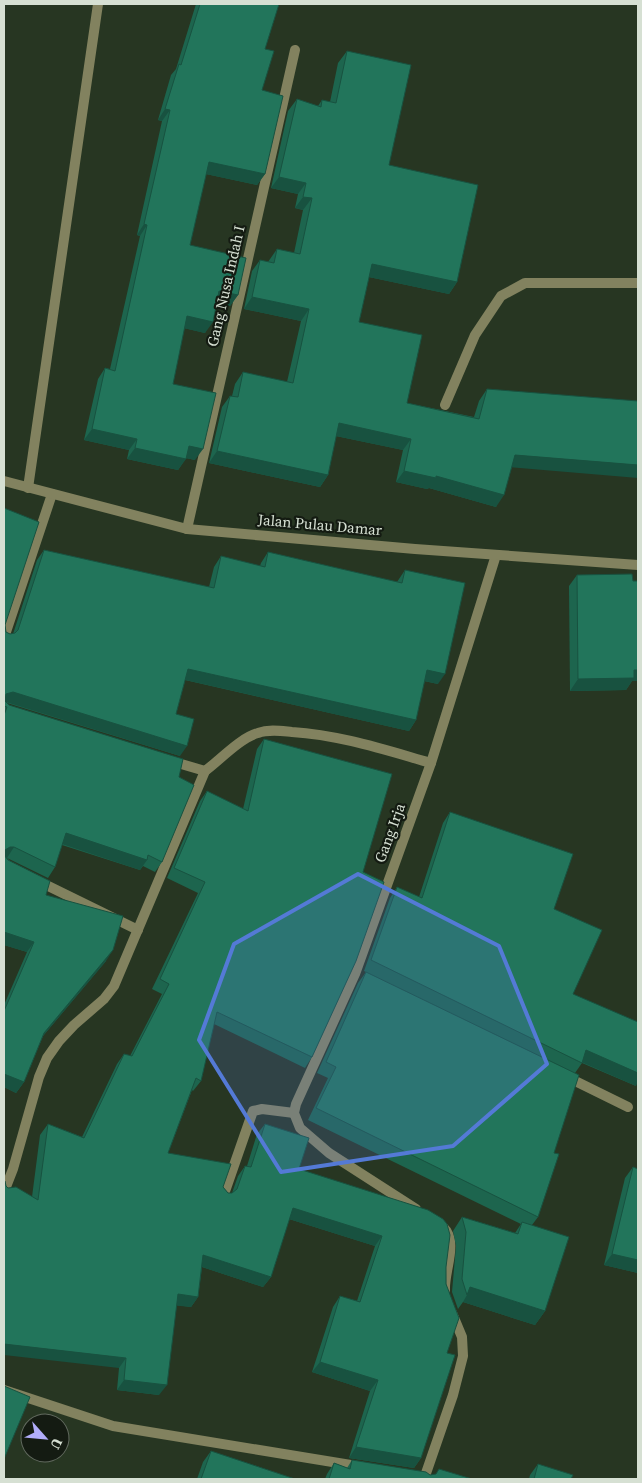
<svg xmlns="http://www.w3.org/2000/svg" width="642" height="1483" font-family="'Source Serif 4',serif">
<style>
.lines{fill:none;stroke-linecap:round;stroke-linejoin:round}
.minor{stroke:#82825f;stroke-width:10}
.tertiary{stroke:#82825f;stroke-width:10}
.wall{fill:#1d654e}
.shaded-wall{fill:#185240}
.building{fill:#22755b;stroke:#185240}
.marked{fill:#547ad6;fill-opacity:0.2;stroke:#547ad6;stroke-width:4;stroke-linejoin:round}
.labels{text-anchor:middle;stroke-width:4.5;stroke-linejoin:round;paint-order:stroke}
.street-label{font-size:15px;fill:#d6e0d3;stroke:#141b12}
</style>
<rect width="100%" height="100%" fill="#273622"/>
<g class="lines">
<g class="minor">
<path d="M445 405 475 335 501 296 525 283H638"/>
<path d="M28 488 98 4"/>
<path d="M187 529 295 50"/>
<path d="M4 638 52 494"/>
<path d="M171 761 205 771C220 760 240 738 258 733 269 729 281 731 292 732 340 735 385 750 431 763"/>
<path d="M38 881 138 930"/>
<path d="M565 1076 628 1107"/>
<path d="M4 1192 13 1169 39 1077 47 1058 59 1041 74 1025 104 999 114 986 205 771"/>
<path d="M223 1197 253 1111 262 1109 294 1113"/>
<path d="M416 1209 329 1153 300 1128 294 1113 296 1104 355 974 431 763 496 555"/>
<path d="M443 1227C459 1242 444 1270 445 1290"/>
<path d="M4 1390 113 1426 363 1467"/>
<path d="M424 1479 453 1395 463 1356 462 1337 452 1313"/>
</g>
<path class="tertiary" d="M4 481 187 529 415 549 638 565"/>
</g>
<g class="wall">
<path d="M196 4H279L265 49 262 90 265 174 257 185 206 174 190 245 238 295 230 306 217 303 205 333 184 328 173 384 195 460 186 458 178 470 127 459 129 450 84 440 98 379 105 368 110 369 140 236 137 235 162 121 158 120 171 75 176 69Z"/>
<path d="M347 51 389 165 457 282 449 294 369 277 359 322 407 403 474 417 479 401 487 389 512 467 496 507 429 488 427 489 396 482 403 450 336 436 328 475 320 487 209 463 222 407 230 396H232L235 384 243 372 287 382 301 321 244 309 252 271 260 260 268 262 277 249 294 253 303 210 295 208 298 194 271 188 288 111 297 99 318 106 322 100 330 102 338 63Z"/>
<path d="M4 508 5 625 6 632 10 634H13L37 560 44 550 209 587 214 567 221 556 260 566 261 563 268 552 397 582 405 570 438 684 424 681 416 720 409 731 185 680 176 714 180 756 7 703 9 705 179 777 162 862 155 872 143 866 140 870 62 845 55 867 48 878 7 858 46 895 106 961 43 1036 24 1082 16 1093 4 1087V1005L27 952 4 945Z"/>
<path d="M577 575 632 681 626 690 570 691 569 586Z"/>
<path d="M264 739 363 872 312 1057 305 1068 214 1024 201 1081 193 1091 192 1090 168 1153 223 1187 228 1193H232L238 1176 245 1166H247L257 1134 265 1124 299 1169 446 1267 447 1353 421 1458 414 1468 349 1458 370 1391 312 1372 333 1307 340 1296 357 1301 375 1246 289 1219 271 1277 263 1287 202 1267 198 1297 191 1307 176 1305 159 1395 117 1390 119 1368 6 1186 8 1188 32 1197 40 1135 48 1124 82 1137 117 1064 124 1054 130 1056 162 994 152 989 198 893 167 878 200 801 207 791 243 809 257 749Z"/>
<path d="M450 812 554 909 573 994 636 1086 582 1063 575 1073 554 1153 538 1217 532 1225 545 1311 535 1325 463 1302 458 1309 452 1292 456 1246 453 1231 462 1217 515 1233 521 1224 308 1120 328 1078 317 1073 358 983 366 972 364 971 390 898 397 887 419 897 443 823Z"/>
<path d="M633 1167 638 1273 604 1265 625 1178Z"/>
<path d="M211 1451 295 1479H197L203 1462Z"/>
<path d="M352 1460 430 1475 472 1479H325L327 1474 334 1463 347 1468Z"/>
<path d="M538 1464 571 1479H529L530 1475Z"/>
</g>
<g class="shaded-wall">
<path d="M165 109 170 110 162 121 158 120Z"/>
<path d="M209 162 265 174 257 185 201 173Z"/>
<path d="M279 177 306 183 298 194 271 188Z"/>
<path d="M303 197 312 198 303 210 295 208Z"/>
<path d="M144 224 147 225 140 236 137 235Z"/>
<path d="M372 264 457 282 449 294 364 276Z"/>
<path d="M219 291 238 295 230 306 212 302Z"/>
<path d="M252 297 309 309 301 321 244 309Z"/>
<path d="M187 316 213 322 205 333 179 327Z"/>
<path d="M339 423 411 439 403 450 331 435Z"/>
<path d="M92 429 137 439 129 450 84 440Z"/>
<path d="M189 446 203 449 195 460 181 457Z"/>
<path d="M135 448 186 459 178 470 127 459Z"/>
<path d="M217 451 328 475 320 487 209 463Z"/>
<path d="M515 455 638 465V478L507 467Z"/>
<path d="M404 471 436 476 504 495 496 507 429 488 427 489 396 482Z"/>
<path d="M188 669 416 720 409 731 181 679Z"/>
<path d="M427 670 445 674 438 684 420 680Z"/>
<path d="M634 670H638V681H632L626 690 570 691 578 679Z"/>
<path d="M13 692 187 746 180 756 6 702 4 703 6 694Z"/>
<path d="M66 833 147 860 140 870 59 843Z"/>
<path d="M10 847H14L7 858 4 857 5 850Z"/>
<path d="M4 932 34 942 27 952 4 945Z"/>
<path d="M113 950 106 961 37 1043 44 1033Z"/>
<path d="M586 1050 638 1073V1082L636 1086 579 1061Z"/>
<path d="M4 1074 24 1082 16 1093 4 1087Z"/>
<path d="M293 1208 382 1236 375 1246 286 1218Z"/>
<path d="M612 1254 638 1260V1273L604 1265Z"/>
<path d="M203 1255 271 1277 263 1287 196 1265Z"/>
<path d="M470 1287 545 1311 535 1325 463 1302 467 1295Z"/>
<path d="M178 1294 198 1297 191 1307 170 1305Z"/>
<path d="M4 1344 126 1358 119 1368 4 1355Z"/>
<path d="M320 1362 378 1380 370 1391 312 1372Z"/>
<path d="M124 1380 167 1385 159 1395 117 1390Z"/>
<path d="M356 1447 421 1458 414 1468 349 1458Z"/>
</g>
<g class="building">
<path d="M200 4H279L265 49 274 51 262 90 283 96 265 174 209 162 190 245 246 258 238 295 219 291 213 322 187 316 173 384 216 393 203 449 189 446 186 459 135 448 137 439 92 429 105 368 115 371 147 225 144 224 170 110 165 109 179 64 181 65Z"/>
<path d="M347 51 411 65 389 165 478 185 457 282 372 264 359 322 422 335 407 403 479 419 487 389 638 401V465L515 455 504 495 436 476V478L404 471 411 439 339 423 328 475 217 451 230 396 238 397 243 372 293 383 309 309 252 297 260 260 274 263 277 249 300 254 312 198 303 197 306 183 279 177 297 99 321 107 322 100 336 103Z"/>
<path d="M4 508 39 522 5 625 6 632 10 634 15 633 18 630 44 550 214 588 221 556 265 567 268 552 402 583 405 570 465 583 445 674 427 670 416 720 188 669 176 714 194 719 187 746 13 692 6 694 5 701 9 705 183 759 179 777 194 785 162 862 148 855 147 860 66 833 55 867 14 847H10L5 850 4 855 8 860 50 881 46 895 123 916 113 950 44 1033 24 1082 4 1074V1011L34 942 4 932V715L7 707 4 706Z"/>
<path d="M632 574 633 581H638V670H634V678L578 679 577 575Z"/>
<path d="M264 739 392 774 363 872 384 882 356 961 312 1057 217 1012 201 1081 196 1078 168 1153 231 1164 223 1187 228 1193H232L237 1189 245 1166 251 1167 265 1124 309 1138 299 1169 428 1210 443 1219 447 1224 450 1235 446 1267V1284L459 1318 447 1353 455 1355 421 1458 356 1447 378 1380 320 1362 340 1296 360 1302 382 1236 293 1208 271 1277 203 1255 198 1297 178 1294 167 1385 124 1380 126 1358 4 1344V1180L5 1181 6 1186 8 1188 16 1187 38 1200 48 1124 84 1138 124 1054 132 1056 169 984 160 979 205 882 174 868 207 791 248 811Z"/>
<path d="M450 812 573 854 554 909 602 930 573 994 638 1022V1073L586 1050 582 1063 371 960 397 887 422 898Z"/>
<path d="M366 972 579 1075 554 1153 559 1154 538 1217 316 1108 336 1067 326 1062Z"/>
<path d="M633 1167 638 1169V1260L612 1254Z"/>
<path d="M462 1217 518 1234 522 1222 569 1237 545 1311 470 1287 467 1295 462 1279 466 1232Z"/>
<path d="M4 1386 30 1397 4 1459Z"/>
<path d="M211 1451 295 1479H201Z"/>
<path d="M352 1460 426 1472 430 1475 436 1474 439 1469 472 1479H329L334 1463 350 1469Z"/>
<path d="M538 1464 573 1475 571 1479H534Z"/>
</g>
<path class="marked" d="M358 874 499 946 547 1064 453 1146 281 1172 199 1040 234 944Z"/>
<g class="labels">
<g class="street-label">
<text transform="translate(226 286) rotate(-77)" y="5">Gang Nusa Indah I</text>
<text transform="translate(320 525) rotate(5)" y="5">Jalan Pulau Damar</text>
<text transform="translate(390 833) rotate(-70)" y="5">Gang Irja</text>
</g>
</g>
<rect width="642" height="1483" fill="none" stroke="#d6e0d3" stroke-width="10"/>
<g transform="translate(45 1438) rotate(117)"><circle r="24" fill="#141b12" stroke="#626a5f"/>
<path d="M0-4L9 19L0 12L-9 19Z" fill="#b1adfa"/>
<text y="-8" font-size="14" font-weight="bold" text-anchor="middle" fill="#d6e0d3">U</text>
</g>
</svg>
